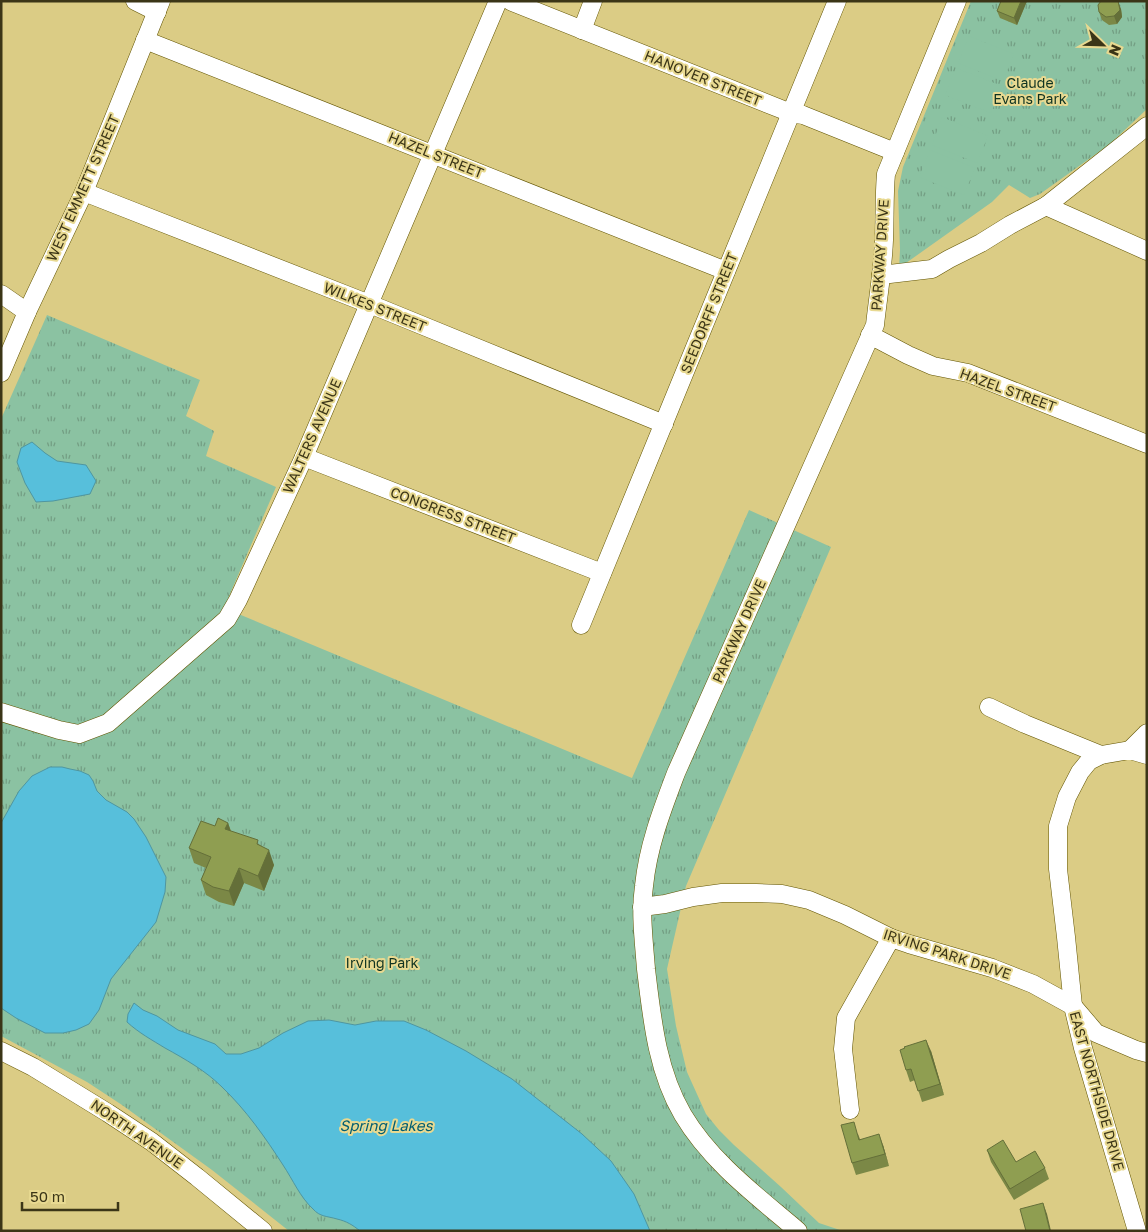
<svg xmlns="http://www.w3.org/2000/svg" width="1148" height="1232" font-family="'Golos Text',sans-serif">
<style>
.park{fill:url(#park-tufts)}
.pitch{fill:#8bc2a2}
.water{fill:#57bfdb;stroke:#4f96a0}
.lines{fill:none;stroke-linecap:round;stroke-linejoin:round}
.minor-casing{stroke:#625400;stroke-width:19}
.minor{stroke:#fff;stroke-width:18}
.wall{fill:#7b8846}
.shaded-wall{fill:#646f39}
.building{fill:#8f9e51;stroke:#646f39}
.labels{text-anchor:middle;stroke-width:4;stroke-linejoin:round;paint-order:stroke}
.street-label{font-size:14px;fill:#3b3517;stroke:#e8d991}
.park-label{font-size:14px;fill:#0f3321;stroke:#e8d991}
.water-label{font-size:15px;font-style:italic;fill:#005d71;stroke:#e8d991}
</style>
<defs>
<pattern id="park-tufts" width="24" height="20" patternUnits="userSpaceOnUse" patternTransform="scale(1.25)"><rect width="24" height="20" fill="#8bc2a2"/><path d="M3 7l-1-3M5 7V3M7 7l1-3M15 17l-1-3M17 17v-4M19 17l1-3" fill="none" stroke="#739e83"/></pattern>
</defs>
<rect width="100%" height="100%" fill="#dbcc85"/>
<g class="park">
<path d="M971 1H1147V109L1110 144 1040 194 1030 198 1009 185 992 202 899 268 900 250 898 191 903 167Z"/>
<path d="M47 315 200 380 186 416 214 431 206 456 276 487 224 608 632 778 749 510 831 547 686 886 667 969 676 1026 687 1072 706 1114 719 1130 734 1145 781 1187 819 1223 843 1231H289L212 1170 122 1105 87 1082 1 1036V419Z"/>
</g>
<g class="pitch">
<path d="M969 36 1014 54 1003 81 958 63Z"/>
<path d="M956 68 1002 86 991 113 945 95Z"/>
<path d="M942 117 988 136 977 163 932 145Z"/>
<path d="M930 150 975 168 964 195 919 177Z"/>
</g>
<g class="water">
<path d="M32 442 45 453 57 461 86 465 96 481 90 494 53 501 36 502 25 483 17 462 21 448Z"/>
<path d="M50 767H62L70 769 80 771 89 775 93 781 97 791 106 800 127 812 134 819 146 837 166 877 165 892 156 922 111 979 99 1010 89 1024 76 1030 63 1033H45L16 1018 1 1008V823L19 791 32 776Z"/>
<path d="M134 1003 143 1010 157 1016 178 1030 215 1044 226 1054H241L259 1048 283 1033 308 1021 329 1020 355 1025 376 1021H404L426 1030 466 1051 512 1079 582 1134 611 1161 634 1194 650 1231H360C353 1225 346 1221 337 1219 327 1216 320 1217 313 1209 300 1197 293 1180 283 1165 265 1137 246 1110 222 1087 206 1071 185 1059 165 1048 152 1040 139 1033 127 1022L128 1014Z"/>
</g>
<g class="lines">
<defs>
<g id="minor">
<path d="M135 1 157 12"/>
<path d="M510 1 791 113 803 115 895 152"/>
<path d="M582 30 593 1"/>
<path d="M145 40 726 271"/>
<path d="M84 192 382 309 664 424"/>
<path d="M1046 206 1147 251"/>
<path d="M881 275 932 269 949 259 981 243 1010 225 1046 206 1147 126"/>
<path d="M1 294 27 312"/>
<path d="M870 335 908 355 933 366 968 373 1147 444"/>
<path d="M1 373 27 312 84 192 161 1"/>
<path d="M304 457 602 573"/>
<path d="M581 625 837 1"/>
<path d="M989 707 1025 724 1101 755"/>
<path d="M1 712 59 730 79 734 108 723 227 619 238 600 304 457 498 1"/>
<path d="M1130 750 1147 733"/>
<path d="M642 907 665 904 693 897 722 893H756L782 894 809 900 845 915 891 938 909 944 992 968 1033 984 1073 1006 1096 1033 1136 1050 1147 1053"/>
<path d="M1 1051 33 1067 108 1113 152 1142 197 1177 263 1231"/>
<path d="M850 1110 843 1049 846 1018 891 938"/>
<path d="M798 1231C757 1196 711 1162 683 1115 657 1071 652 1019 646 969 644 942 640 913 644 886 648 846 662 810 676 773L875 325C878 297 883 268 884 240 885 218 884 196 886 174L957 1"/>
<path d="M1137 1231 1083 1048 1073 1006 1066 937 1058 869V826L1067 797 1080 772 1089 761 1101 755 1130 750 1147 755"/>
</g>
</defs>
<use href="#minor" class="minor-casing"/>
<use href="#minor" class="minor"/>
</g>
<g class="wall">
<path d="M1027 1 1017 25 1000 18 997 11Z"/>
<path d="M1121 9 1122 17 1117 24 1109 25 1102 20 1099 12Z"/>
<path d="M228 823 231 831 260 845 274 865 264 891 244 883 234 906 219 902 206 895 201 880 206 868 194 863 189 848 215 826Z"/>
<path d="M931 1051 944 1095 922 1102 915 1080 910 1082 906 1070Z"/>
<path d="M858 1134 860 1139 883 1145 889 1166 856 1175 852 1163Z"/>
<path d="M987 1150 1016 1162 1045 1168 1049 1179 1014 1200 991 1162Z"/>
</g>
<g class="shaded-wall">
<path d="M1021 1H1027L1017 25 1014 18Z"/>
<path d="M1118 1 1121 9 1122 17 1117 24 1114 16Z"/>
<path d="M228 823 233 838 225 829Z"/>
<path d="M269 850 274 865 264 891 258 876Z"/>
<path d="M239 868 244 883 234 906 229 891Z"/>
<path d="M926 1040 931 1051 944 1095 940 1084Z"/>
<path d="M879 1134 883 1145 889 1166 885 1154Z"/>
<path d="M1043 1203 1047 1214 1051 1231H1050Z"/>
</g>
<g class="building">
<path d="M1001 1H1021L1014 18 997 11Z"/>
<path d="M1101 1H1118L1120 10 1114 16 1106 17 1099 12 1098 5Z"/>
<path d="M218 818 228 823 225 829 258 840 257 844 269 850 258 876 239 868 229 891 213 887 201 880 211 857 189 848 201 821 215 826Z"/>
<path d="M926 1040 940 1084 918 1091 911 1069 906 1070 900 1050 905 1048 904 1047Z"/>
<path d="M854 1122 859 1140 879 1134 885 1154 852 1163 841 1125Z"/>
<path d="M1003 1140 1016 1162 1035 1151 1045 1168 1010 1189 987 1150Z"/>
<path d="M1043 1203 1050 1231H1026L1020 1209Z"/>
</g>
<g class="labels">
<g class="street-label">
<text transform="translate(703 78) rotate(22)" y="5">HANOVER STREET</text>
<text transform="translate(436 155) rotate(22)" y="5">HAZEL STREET</text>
<text transform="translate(83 188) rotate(-66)" y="5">WEST EMMETT STREET</text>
<text transform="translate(880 255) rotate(-86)" y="5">PARKWAY DRIVE</text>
<text transform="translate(375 307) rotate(22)" y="5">WILKES STREET</text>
<text transform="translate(709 313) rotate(-68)" y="5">SEEDORFF STREET</text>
<text transform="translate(1008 390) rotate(20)" y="5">HAZEL STREET</text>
<text transform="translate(312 436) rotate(-66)" y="5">WALTERS AVENUE</text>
<text transform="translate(453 515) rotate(21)" y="5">CONGRESS STREET</text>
<text transform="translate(739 631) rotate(-66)" y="5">PARKWAY DRIVE</text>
<text transform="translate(947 954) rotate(18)" y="5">IRVING PARK DRIVE</text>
<text transform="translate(1097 1091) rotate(74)" y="5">EAST NORTHSIDE DRIVE</text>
<text transform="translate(137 1134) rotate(35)" y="5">NORTH AVENUE</text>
</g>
<g class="park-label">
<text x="1030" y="88">Claude<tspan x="1030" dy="16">Evans Park</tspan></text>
<text x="382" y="968">Irving Park</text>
</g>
<g class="water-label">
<text x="386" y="1131">Spring Lakes</text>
</g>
</g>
<rect width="1148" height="1232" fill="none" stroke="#3b3517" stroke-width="5"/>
<g transform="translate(1103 45) rotate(113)" stroke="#e8d991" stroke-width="4" paint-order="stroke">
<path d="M0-4L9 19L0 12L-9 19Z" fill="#3b3517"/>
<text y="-8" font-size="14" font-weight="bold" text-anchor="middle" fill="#3b3517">N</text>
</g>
<path d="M22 1202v8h96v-8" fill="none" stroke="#3b3517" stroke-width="2.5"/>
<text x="30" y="1202" font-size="15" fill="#3b3517" stroke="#e8d991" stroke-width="4" paint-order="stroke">50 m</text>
</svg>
